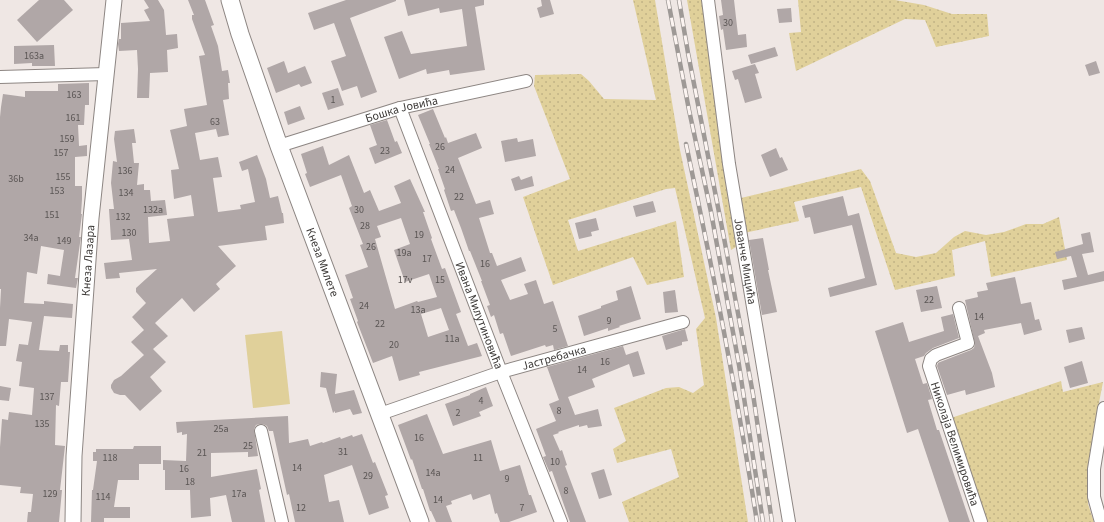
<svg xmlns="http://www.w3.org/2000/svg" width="1104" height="522" font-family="'Source Sans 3',sans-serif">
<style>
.grass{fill:url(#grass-dots)}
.park{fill:#e0d09a}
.building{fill:#b0a7a7;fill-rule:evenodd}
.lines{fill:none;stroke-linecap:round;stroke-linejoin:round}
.minor-casing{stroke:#8d8683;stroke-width:14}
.tertiary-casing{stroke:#8d8683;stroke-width:17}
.secondary-casing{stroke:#8d8683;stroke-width:19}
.minor{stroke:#fff;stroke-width:12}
.tertiary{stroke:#fff;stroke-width:15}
.secondary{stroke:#fff;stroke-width:17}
.rail-casing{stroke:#9e9996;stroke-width:4.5}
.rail{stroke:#fcf4f1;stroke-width:3;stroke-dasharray:9;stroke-linecap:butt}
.labels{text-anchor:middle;stroke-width:4;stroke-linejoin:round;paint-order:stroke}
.number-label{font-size:10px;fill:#5a5554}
.street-label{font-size:12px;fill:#3d3a38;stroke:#fcf4f1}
</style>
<defs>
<pattern id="grass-dots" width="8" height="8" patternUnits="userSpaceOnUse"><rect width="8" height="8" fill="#e0d09a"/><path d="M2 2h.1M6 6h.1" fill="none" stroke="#c1b385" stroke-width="1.8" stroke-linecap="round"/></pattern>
</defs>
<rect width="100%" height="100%" fill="#efe7e4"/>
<g class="grass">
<path d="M633 0H655L680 150 716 318 748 522H629L622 502 679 477 671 449 617 463 613 449 626 441 614 408 666 388 679 387 693 393 704 385 696 329 705 318 675 188 666 189 568 220 578 251 676 221 684 277 647 285 633 257 553 285 523 197 570 179 534 86 535 75 581 74 589 81 604 99 656 100Z"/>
<path d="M687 0H703L710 59 736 247 731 250Z"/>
<path d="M798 0H895L924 5 952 14H987L989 36 936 47 925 20 905 19 796 71 789 33 801 32Z"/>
<path d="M861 169 870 181 896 253 916 257 936 253 954 237 965 231 986 235 1004 232 1026 224H1043L1059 217 1067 260 991 277 985 241 952 250 955 276 895 290 861 187 794 202 799 221 744 233 741 198Z"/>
<path d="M1061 381 1063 392 1103 382 1094 429 1088 475V504L1094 522H987L951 418Z"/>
</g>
<path class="park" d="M282 331 290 404 253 408 245 335Z"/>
<g class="building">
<path d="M39 0H64L73 10 37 42 17 20Z"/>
<path d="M144 0H158L164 10 166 35 177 34 178 48 167 50 168 72 150 73 149 98H137L138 69 137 50 119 51 118 44 119 39H121V23L150 21 144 10 149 8Z"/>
<path d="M188 0H205L214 25 211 26 218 46 222 71 228 70 230 83H228L229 99 223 100 229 135 218 137 216 129 195 133 200 160 218 157 222 177 213 178 218 212 241 209 240 205 255 202 248 169 242 171 239 162 257 155 266 179 270 198 278 196 282 213H283L284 223 265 226 267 240 218 246 236 266 216 284 220 289 194 312 182 298 155 323 168 336 153 349 166 362 150 377 162 391 140 411 125 395H120L114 393 111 388V385L114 380 121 376 144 355 131 342 144 330 132 317 146 303 136 292V288L157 269 119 273 120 278 106 279 104 263 132 260 129 239 111 240 109 209H114L111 183 113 161 117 162 114 139 115 131 134 129 136 143H132L134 163H139L137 185 144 184V190H150L151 201 165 200 167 215 148 217 149 243 170 241 167 219 194 216 191 195 174 199 171 170 179 169 170 130 187 126 184 109 207 105 199 56 205 55 192 19V15H194Z"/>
<path d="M346 0H396V1L350 18 377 92 361 98 357 86 342 91 331 61 346 56 334 23 314 30 308 13Z"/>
<path d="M404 0H484V5L475 7 485 70 450 75 449 70 427 74 426 69 399 79 384 37 402 31 411 54 467 46 462 9 440 13 439 8 408 16Z"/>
<path d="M541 0H550L554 14 540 18 537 8 542 6Z"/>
<path d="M721 0H734L738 35 746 34 747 47 726 50 723 29 721 30 719 16 723 15Z"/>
<path d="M791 8 792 22 779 23 777 9Z"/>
<path d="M54 45 55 66H32V63L14 64V46Z"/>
<path d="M775 47 778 56 751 64 748 55Z"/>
<path d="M284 61 288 73 305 66 312 83 301 87 299 84 276 93 267 68Z"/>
<path d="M1096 61 1100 73 1089 76 1085 65Z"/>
<path d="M755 64 759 73 755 74 762 98 745 103 738 79 735 80 732 71Z"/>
<path d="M89 83V105H85L84 125H78L79 146 87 145V156L75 157V186H82V199L81 214H82L79 237H81L80 243 75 278H78L76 288 47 284 48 274 60 276 64 250 41 246 37 274 27 272 24 303 44 304V301L73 304 72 318 44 316 39 350 59 351 60 345H68V352H70L68 382H61L59 406 56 405 55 445 65 446 60 490H62L59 522H27L28 512H31L33 494 20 493 21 487 0 485V447L2 419 8 420 9 412 32 415 34 388 19 386 22 362 16 361 19 344 28 345 32 322 9 319 6 346H0V308L1 289H0V117L1 107 3 94 25 97V91H58V84Z"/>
<path d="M338 88 344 105 328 110 322 93Z"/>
<path d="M300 106 305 119 288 125 284 112Z"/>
<path d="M433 109 445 138 446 137 448 143 476 133 482 148 458 158 476 204 490 200 494 214 479 218 490 253H492L497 266 521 257 526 271 501 280 510 300 528 294 524 284 536 280 544 304 553 301 568 346 554 350 553 345 546 347 545 345 511 356 503 333 500 334 494 315 491 317 487 306 490 305 481 281H482L470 251H469L461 228 454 210 451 211 444 190 445 189 438 169H439L429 144H430L418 115Z"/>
<path d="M387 120 395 142 397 141 402 153 375 164 369 148 377 145 370 125Z"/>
<path d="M517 138 518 142 533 139 536 156 505 162 501 141Z"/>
<path d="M323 146 329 165 349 155 364 193 370 190 379 211 401 203 394 186 410 179 425 212H423L432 238 431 239 442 269 445 268 461 312 456 314 468 346 477 343 482 356 419 372 420 375 399 381 392 356 373 363 357 322 358 321 350 299 353 298 345 275 368 267 360 245 363 244 349 208 352 206 341 175 310 187 305 174 307 173 301 154ZM401 218 410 244 394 250 405 282 429 274 437 297 418 302 417 301 395 309 375 239 381 237 377 226ZM441 308 449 330 428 337 421 314Z"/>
<path d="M776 148 780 158 782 157 788 170 770 177 761 155Z"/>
<path d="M519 176 521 180 532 176 534 186 515 191 511 179Z"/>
<path d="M843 196 848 216 859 213 877 285 830 297 828 288 865 278 852 225 814 234 810 217 805 218 802 206Z"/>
<path d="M653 201 656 212 636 217 633 206Z"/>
<path d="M596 218 599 230 591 232 592 236 579 239 575 223Z"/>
<path d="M1090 232 1094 252 1082 254 1088 275 1104 271V281L1064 290 1062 280 1077 277 1071 256 1057 259 1055 252 1083 244 1081 234Z"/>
<path d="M763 238 769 270H768L777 312 762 315 749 240Z"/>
<path d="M1015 277 1021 304 1031 302 1035 320 1039 319 1042 330 1024 335 1021 323 984 330 985 333 978 336 992 373 995 387 966 395 965 390 947 395 937 366 938 363 940 362 971 350 974 348 975 344 965 300 978 297 977 292 988 290 986 283Z"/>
<path d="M631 286 641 319 619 326 620 327 608 331V328L584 336 578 316 601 308V306L618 300 616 291Z"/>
<path d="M937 286 942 308 921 312 916 290Z"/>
<path d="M675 290 678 312 665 313 663 292Z"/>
<path d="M953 314 959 338 933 348 926 353 924 356 915 359 923 384 927 383 932 399 928 400 937 430H939L970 522H949L918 429 907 433 875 331 903 322 909 342 944 331 941 317Z"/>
<path d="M1082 327 1085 339 1069 343 1066 330Z"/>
<path d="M685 329 688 341 682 342V345L666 350 662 336Z"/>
<path d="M623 346 626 355 638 351 645 374 633 377 629 364 592 379 595 387 568 397 575 415 598 409 602 426 588 428 587 425 579 427V425L558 432 559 433 553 435 560 451 562 450 567 465 565 466 586 522H570L552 471 549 472V471L543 457 546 456 536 429 556 421 549 404 559 400 547 367Z"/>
<path d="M1082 361 1088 383 1070 388 1064 367Z"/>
<path d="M321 372 337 374 335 394 354 390 362 413 353 415 350 409 335 413V411L333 413 326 388 320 387Z"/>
<path d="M0 386 11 388 9 401 0 400Z"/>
<path d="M486 387 493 406 479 412 481 416 453 426 445 404 470 395V394Z"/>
<path d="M427 414 443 454 491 440 500 471 520 465 529 495H531L537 512 509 522H500L497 513 495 514 490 494 473 500 471 494 451 501 452 504 446 506 452 522H436L431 511H430L423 489H422L412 459 411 460 398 425Z"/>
<path d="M288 416 289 443 308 439 310 446 322 442 323 443 340 437 341 439 352 435 353 437 362 434 373 463 375 462 388 495 385 496 389 508 369 515 352 465 324 475 329 502 339 500 344 522H295L289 494 287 495 273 431H269L267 426 263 424H260L256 425 254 429 258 456 248 457V452L211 453V477L257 469 261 489 259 490 265 522H232L226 495 210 498 211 516 191 518 190 490H165V470H163V460L186 461 187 434 182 435V432L177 433 176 422Z"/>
<path d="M134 446H161V464H139V480H118L114 507H130V518H104V522H91L92 490H93L97 461H93V452H96V449H133Z"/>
<path d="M604 469 612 495 599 499 591 473Z"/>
</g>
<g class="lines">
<defs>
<g id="minor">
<path id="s1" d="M708 0 729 164 789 522"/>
<path d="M0 77 106 74"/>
<path id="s2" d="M400 108 501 372 561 522"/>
<path id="s3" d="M279 146 400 108 526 81"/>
<path id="s4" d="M959 308 968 343 936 355 931 359 929 366 981 522"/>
<path id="s5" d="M380 414 501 372 683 322"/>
<path d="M261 431 282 522"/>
<path d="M1101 522 1094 497V469L1104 408"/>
</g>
<g id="tertiary">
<path id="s6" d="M73 522 74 456 91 218 114 0"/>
</g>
<g id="secondary">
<path id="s7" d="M230 0 240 34 279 146 420 522"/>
</g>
</defs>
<use href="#minor" class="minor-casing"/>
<use href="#tertiary" class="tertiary-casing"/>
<use href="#secondary" class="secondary-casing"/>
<use href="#minor" class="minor"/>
<use href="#tertiary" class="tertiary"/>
<use href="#secondary" class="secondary"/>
<defs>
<g id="rail">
<path d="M668 0 689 110 711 212 739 365 763 522"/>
<path d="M679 0 688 53 724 238 753 394 772 522"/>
<path d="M686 144C713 270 737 395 757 522"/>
</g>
</defs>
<use href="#rail" class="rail-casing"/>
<use href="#rail" class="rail"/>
</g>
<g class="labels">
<g class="number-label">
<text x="728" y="26">30</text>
<text x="34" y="59">163a</text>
<text x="74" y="98">163</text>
<text x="333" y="103">1</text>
<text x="73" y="121">161</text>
<text x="215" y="125">63</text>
<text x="67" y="142">159</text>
<text x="440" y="150">26</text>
<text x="385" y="154">23</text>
<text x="61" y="156">157</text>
<text x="450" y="173">24</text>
<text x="125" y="174">136</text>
<text x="63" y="180">155</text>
<text x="16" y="182">36b</text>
<text x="57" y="194">153</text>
<text x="126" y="196">134</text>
<text x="459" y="200">22</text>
<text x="153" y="213">132a</text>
<text x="359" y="213">30</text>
<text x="52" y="218">151</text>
<text x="123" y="220">132</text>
<text x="365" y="229">28</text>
<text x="129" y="236">130</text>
<text x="419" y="238">19</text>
<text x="31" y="241">34a</text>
<text x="64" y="244">149</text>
<text x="371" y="250">26</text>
<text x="404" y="256">19a</text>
<text x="427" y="262">17</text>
<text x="485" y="267">16</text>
<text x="405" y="283">17v</text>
<text x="440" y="283">15</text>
<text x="929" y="303">22</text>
<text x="364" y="309">24</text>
<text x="418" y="313">13a</text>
<text x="979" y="320">14</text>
<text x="609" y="324">9</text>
<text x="380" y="327">22</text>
<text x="555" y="332">5</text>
<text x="452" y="342">11a</text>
<text x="394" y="348">20</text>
<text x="605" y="365">16</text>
<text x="582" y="373">14</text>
<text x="47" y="400">137</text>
<text x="481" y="404">4</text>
<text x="559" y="414">8</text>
<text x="458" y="416">2</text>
<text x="42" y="427">135</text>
<text x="221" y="432">25a</text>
<text x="419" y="441">16</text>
<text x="248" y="449">25</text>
<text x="343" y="455">31</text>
<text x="202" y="456">21</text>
<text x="110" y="461">118</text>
<text x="478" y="461">11</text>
<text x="555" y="465">10</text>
<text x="297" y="471">14</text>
<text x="184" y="472">16</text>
<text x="433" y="476">14a</text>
<text x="368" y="479">29</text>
<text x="507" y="482">9</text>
<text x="190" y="485">18</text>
<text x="566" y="494">8</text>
<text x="50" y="497">129</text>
<text x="239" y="497">17a</text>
<text x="103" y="500">114</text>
<text x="438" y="503">14</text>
<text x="301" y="511">12</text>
<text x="522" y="511">7</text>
</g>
<g class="street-label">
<text dy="4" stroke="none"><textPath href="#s3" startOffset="128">Бошка Јовића</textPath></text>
<text dy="4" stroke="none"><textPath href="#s6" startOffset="262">Кнеза Лазара</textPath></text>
<text dy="4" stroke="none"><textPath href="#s7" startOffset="278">Кнеза Милете</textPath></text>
<text dy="4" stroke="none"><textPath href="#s1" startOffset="264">Јованче Мицића</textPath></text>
<text dy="4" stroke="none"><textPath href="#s2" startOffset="222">Ивана Милутиновића</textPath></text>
<text dy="4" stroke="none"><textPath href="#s5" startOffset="183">Јастребачка</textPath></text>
<text dy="4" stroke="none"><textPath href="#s4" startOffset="166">Николаја Велимировића</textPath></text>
</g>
</g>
</svg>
